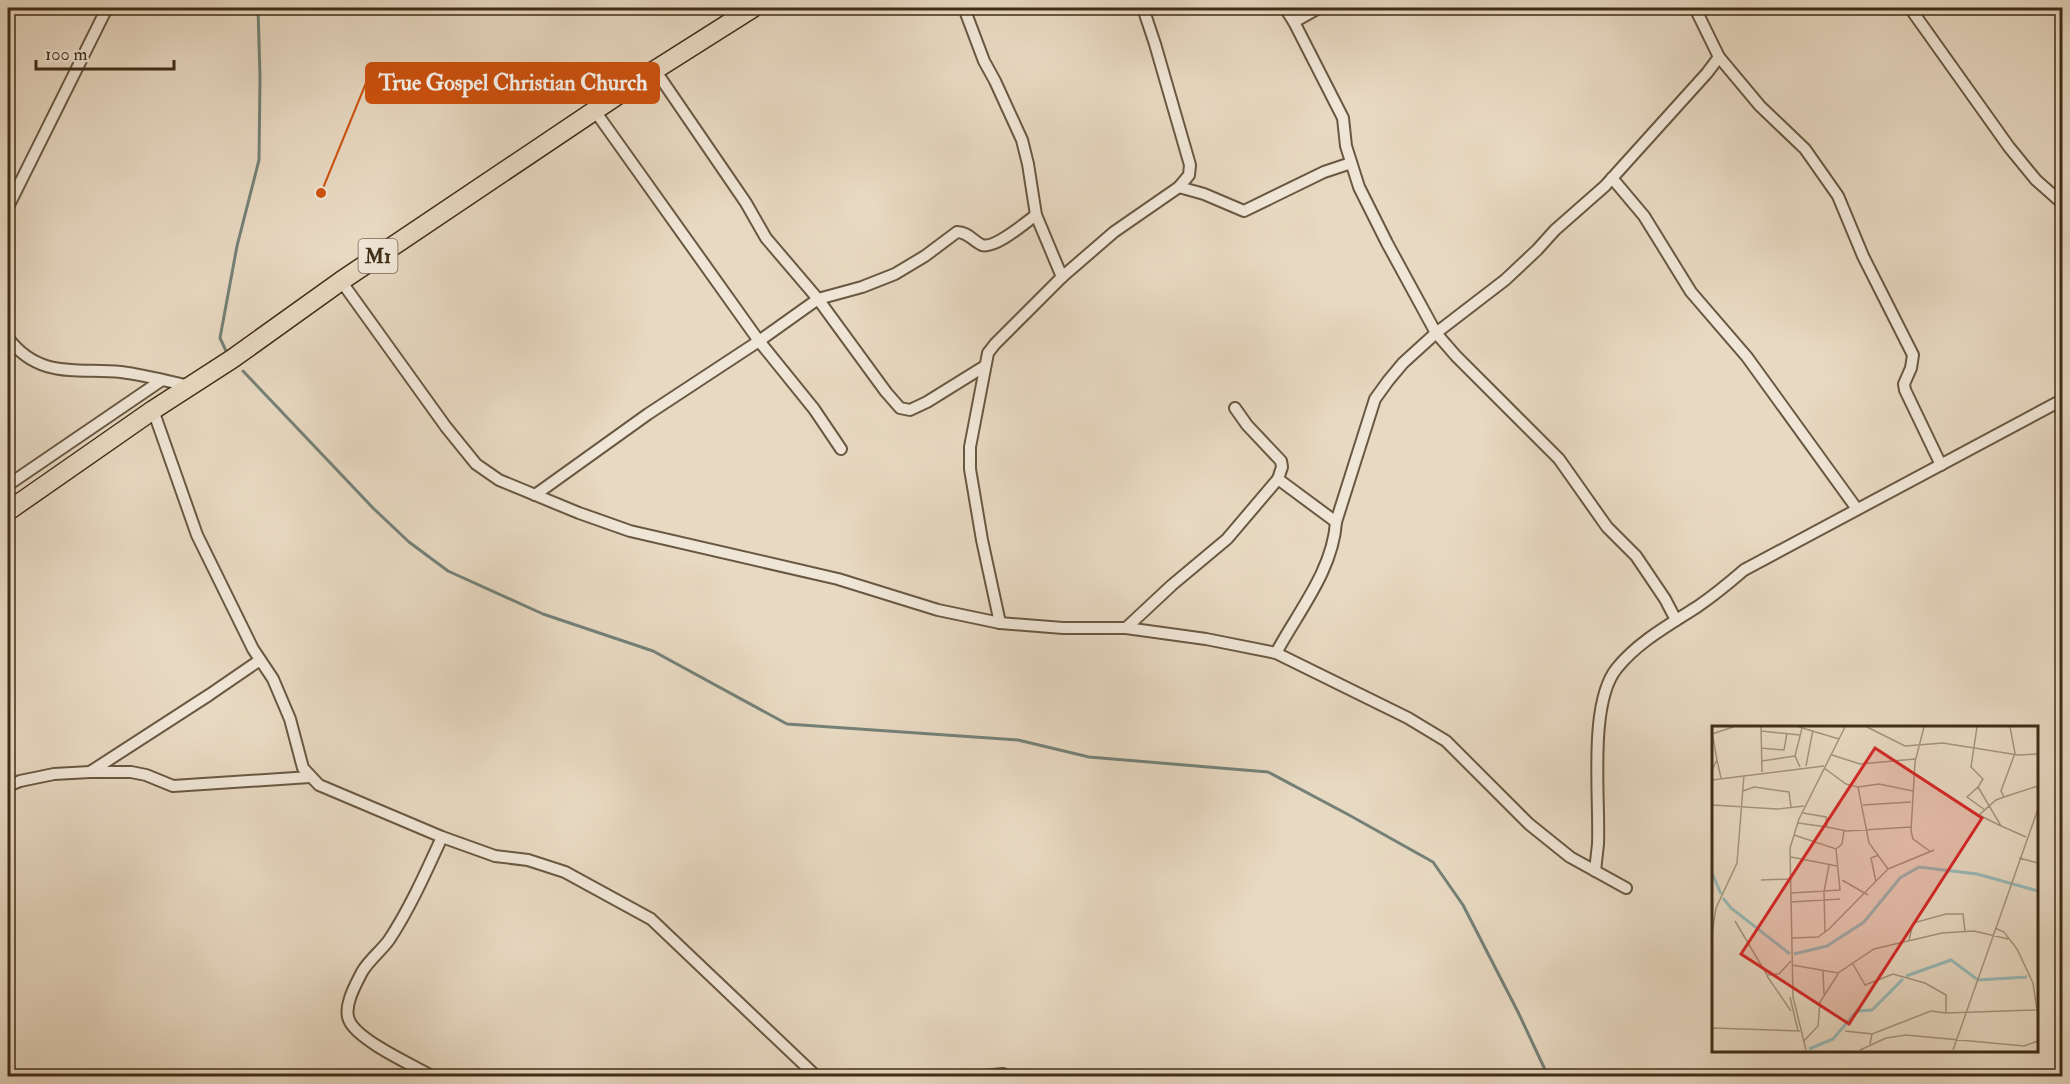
<svg xmlns="http://www.w3.org/2000/svg" width="2070" height="1084" font-family="'IM FELL Double Pica',serif">
<style>
.lines{fill:none;stroke-linecap:round;stroke-linejoin:round}
.stream{stroke:#748177;stroke-width:3}
.street-casing{stroke:#695841;stroke-width:14}
.highway-casing{stroke:#3f2d16;stroke-width:21}
.street{stroke:#f0e6d7;stroke-width:10}
.highway{stroke:#e8d9c2;stroke-width:18}
.labels{text-anchor:middle;stroke-width:5;stroke-linejoin:round;paint-order:stroke}
.shield{fill:#f0e6d7;stroke:#746450;stroke-width:1.5}
.shield-label{font-size:20px;font-weight:bold;fill:#3f2d16}
.inset-river{fill:none;stroke:#98b9b8;stroke-width:3}
.inset-road{fill:none;stroke:#a4947d;stroke-width:1.5}
.view{fill:#d62828;fill-opacity:0.15;stroke:#d62828;stroke-width:3}
.inset-edge{fill:none;stroke:#3f2d16;stroke-width:3}
.leader{fill:none;stroke:#cf520e;stroke-width:2}
.callout-dot{fill:#cf520e;stroke:#f0e6d7;stroke-width:2}
.callout{fill:#cf520e;stroke:#cf520e;stroke-width:2}
.callout-label{font-size:22px;text-anchor:middle;font-weight:bold;fill:#fff}
</style>
<rect width="100%" height="100%" fill="#e8d9c2"/>
<filter id="stains"><feTurbulence type="fractalNoise" baseFrequency=".00333" numOctaves="4"/><feColorMatrix values="0 0 0 0 .2 0 0 0 0 .09 0 0 0 0 .02 0 0 0 .5 -.17"/></filter>
<radialGradient id="worn" r=".72"><stop offset=".6" stop-color="#630" stop-opacity="0"/><stop offset="1" stop-color="#630" stop-opacity=".3"/></radialGradient>
<g class="lines">
<g class="stream">
<path d="M227 353 220 338 237 246 259 160 260 77 258 8"/>
<path d="M243 371 374 509 409 542 448 571 543 614 653 651 787 724 1018 740 1089 757 1268 772 1349 815 1433 862 1463 905 1518 1012 1548 1076"/>
</g>
<defs>
<g id="street">
<path d="M964 8 984 61 995 81 1022 140 1028 164 1036 215 1062 277"/>
<path d="M1143 8 1155 44 1190 165 1189 175 1179 187 1204 194 1244 211 1324 172 1351 163"/>
<path d="M1285 8 1294 22"/>
<path d="M1319 8 1294 22 1343 118 1346 146 1359 187 1387 243 1436 333 1456 356 1559 459 1607 527 1636 556 1665 599 1676 620"/>
<path d="M1910 8 2009 147 2036 180 2062 203"/>
<path d="M1719 57 1760 106 1805 149 1838 196 1863 256 1913 355 1911 368 1904 384 1905 390 1941 465"/>
<path d="M655 70 746 203 766 238 818 299 886 392 900 408 910 410 927 402 985 366"/>
<path d="M595 111 759 341 814 409 841 449"/>
<path d="M1612 178 1644 216 1691 292 1747 357 1857 509"/>
<path d="M8 207 107 8"/>
<path d="M341 281 446 427 476 464 499 480 579 513 630 531 838 579 938 610 1000 623 1063 628H1126L1206 639 1276 653C1298 612 1333 570 1336 522L1375 399 1388 381 1403 363 1436 333 1505 280 1537 250 1555 230 1605 186 1707 73 1719 57 1695 8"/>
<path d="M8 338C39 379 76 368 121 372 144 375 167 381 189 386"/>
<path d="M1235 408 1247 425 1281 461 1282 467 1278 479"/>
<path d="M153 410 197 535 253 649 273 679 290 719 303 768 319 785 442 837 495 856 528 860 565 872 651 919 816 1076"/>
<path d="M8 485 162 380"/>
<path d="M535 495 648 414 759 341 818 299 862 287 895 274 925 256 957 232C968 232 973 241 982 245 995 249 1025 223 1036 215"/>
<path d="M1000 623 982 540 970 469V447L988 353 995 344 1062 277 1114 232 1179 187"/>
<path d="M1126 628 1172 585 1227 539 1278 479 1336 522"/>
<path d="M1276 653 1408 718 1446 741 1529 824 1570 857 1626 888"/>
<path d="M90 772 209 695 260 660"/>
<path d="M8 786 20 781 54 774 90 772H131L146 775 173 786 310 777"/>
<path d="M1595 871C1596 862 1597 853 1598 844 1600 799 1588 703 1617 668 1638 642 1669 625 1697 607 1713 596 1729 583 1744 570L2062 400"/>
<path d="M432 1076C412 1065 357 1040 349 1020 343 1006 356 984 362 972 369 960 381 951 389 940 410 908 426 872 442 837"/>
<path d="M983 1076 1003 1074 1007 1076"/>
</g>
<path id="highway" d="M8 511 153 410 232 359 341 281 655 70 753 8"/>
</defs>
<use href="#street" class="street-casing"/>
<use href="#highway" class="highway-casing"/>
<use href="#street" class="street"/>
<use href="#highway" class="highway"/>
</g>
<g class="labels">
<rect class="shield" x="358.5" y="239" width="39" height="34" rx="4.5"/>
<g class="shield-label">
<text x="378" y="263">M1</text>
</g>
</g>
<g transform="translate(1712 726)">
<rect width="326" height="326" fill="#e8d9c2"/>
<path class="inset-river" d="M0 147 9 168M11 172 19 182 78 228M82 228 115 220 152 196 188 152 207 141 265 148 326 165M194 250 239 234 266 254 315 251M97 323 121 313 145 285 160 284 191 253"/>
<path class="inset-road" d="M49 1 50 46M87 1 127 13M155 1 193 20 231 17 306 29 326 28M212 1 203 36 199 105 201 113 219 126M265 1 259 41 271 53 266 61 289 100 314 111M49 5 88 9M0 6 5 34 0 44M0 8 21 1M49 22 72 24 75 7M120 29 148 38 203 33M5 34 9 52M50 35 83 30M94 40 101 4M88 41 83 30 90 2M0 54 112 40M146 61 167 58 201 65M266 61 255 71 273 84M31 65 42 61 77 66 79 81M292 71 326 60M0 79 65 83 92 80M151 79 199 76M91 87 114 91 115 101 135 105 199 101M86 97 115 101M289 100 267 89 284 74 292 71 289 65 303 27 298 1M82 109 124 123 130 118 132 104M79 131 125 140M307 132 326 137M176 143 222 124M49 154 78 153M130 154 156 169M164 156 159 132 167 129M79 167 128 164 124 123M79 176 128 173M23 195 55 249 67 248 79 235M283 202 292 206 305 223 321 257 325 284M113 206 112 166 117 139M0 208 4 182 25 137 32 49M80 212 106 211 117 203 176 143 157 117 146 61 134 58 112 42M197 214 201 197 234 188H251L253 205M141 238 153 259 181 248 213 257 234 269V287L325 284M80 239 126 247 162 223 230 207 262 205 296 213M111 245 112 268M55 250 79 285M78 271 86 305M0 302 88 305M133 305 160 308 158 318M160 308 219 285 234 287M91 316 106 300 108 276 126 248M94 324 81 271 78 122 87 93 133 1M148 324 174 312 194 309 312 320 326 315M241 324 326 83"/>
<path class="view" d="M163 22 270 92 137 298 29 228Z"/>
<rect width="326" height="326" class="inset-edge"/>
</g>
<path class="leader" d="M321 193L366 83"/>
<circle class="callout-dot" cx="321" cy="193" r="6"/>
<rect class="callout" x="366" y="63" width="293" height="40" rx="6"/>
<g class="callout-label">
<text x="513" y="90">True Gospel Christian Church</text>
</g>
<rect width="2070" height="1084" fill="none" stroke="#e8d9c2" stroke-width="30"/>
<rect x="9" y="9" width="2052" height="1066" fill="none" stroke="#3f2d16" stroke-width="3"/>
<rect x="15" y="15" width="2040" height="1054" fill="none" stroke="#3f2d16" stroke-width="1.5"/>
<path d="M36 60v9h138v-9" fill="none" stroke="#3f2d16" stroke-width="3"/>
<text x="45" y="60" font-size="18" fill="#3f2d16" stroke="#f0e6d7" stroke-width="4.5" paint-order="stroke">100 m</text>
<rect width="100%" height="100%" filter="url(#stains)"/>
<rect width="100%" height="100%" fill="url(#worn)"/>
</svg>
